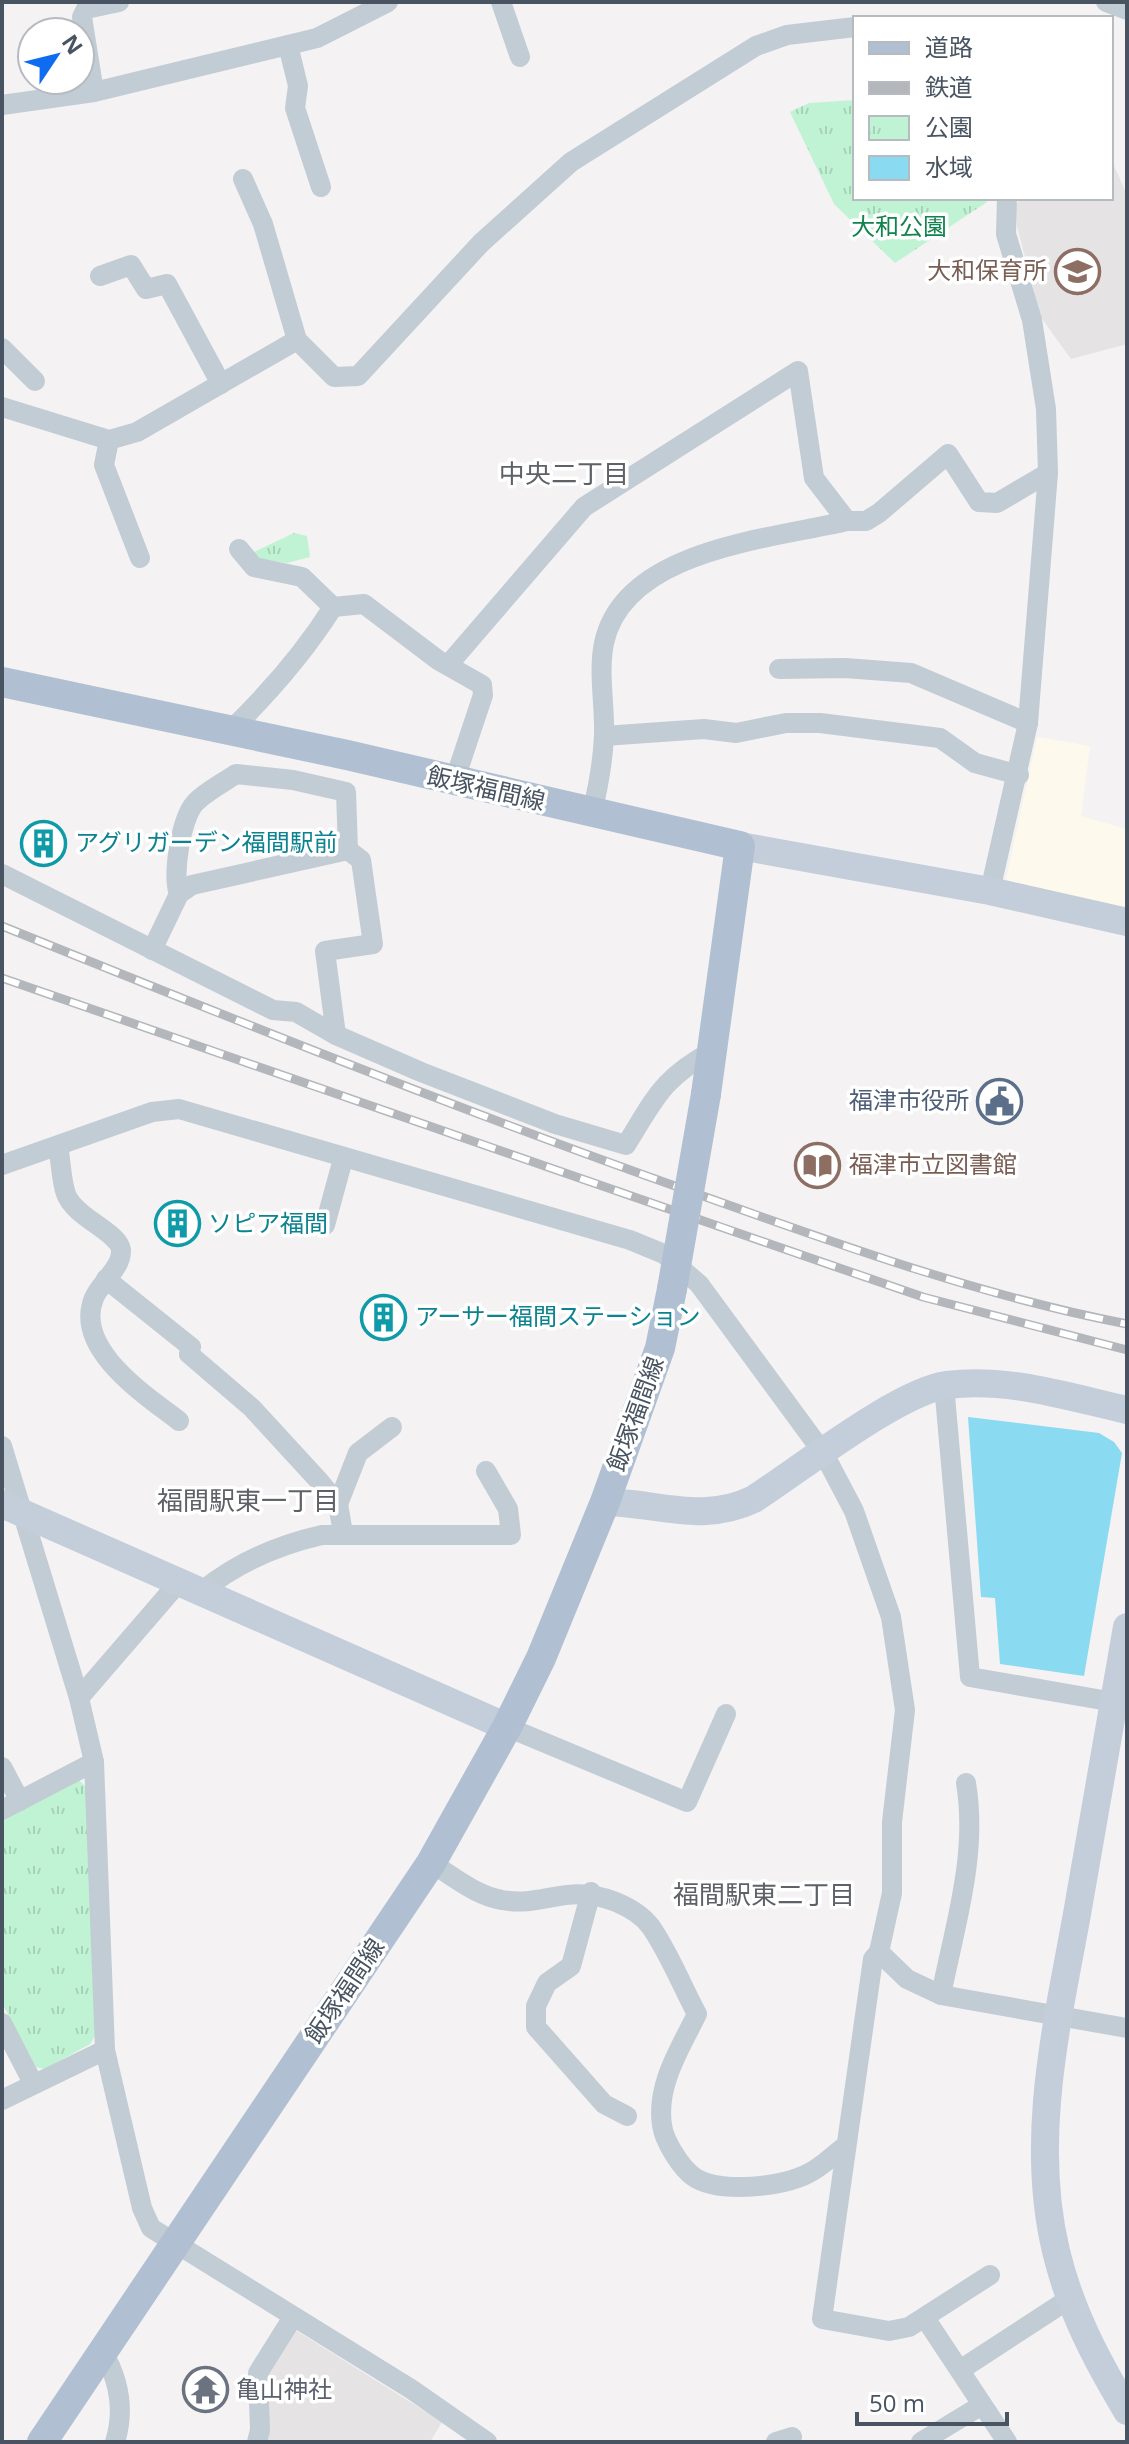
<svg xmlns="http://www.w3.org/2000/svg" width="1129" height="2444" font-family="'Open Sans','Noto Sans JP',sans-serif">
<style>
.commercial{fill:#fdf9ec}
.education{fill:#e5e3e4}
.park{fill:url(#park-tufts)}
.water{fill:#8adaf2}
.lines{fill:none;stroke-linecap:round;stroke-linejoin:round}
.street{stroke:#c2ccd4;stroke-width:20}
.secondary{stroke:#c4cedb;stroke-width:28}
.primary{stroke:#b0c0d2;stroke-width:30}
.rail-casing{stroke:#b3b7bc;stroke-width:9}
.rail{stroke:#fff;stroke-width:6;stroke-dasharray:18;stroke-linecap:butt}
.primary-bridge{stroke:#b0c0d2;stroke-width:30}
.labels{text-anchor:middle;stroke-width:7;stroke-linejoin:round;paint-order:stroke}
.park-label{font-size:24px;fill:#12834d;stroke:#fff}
.education-label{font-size:24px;fill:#785e54;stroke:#fff;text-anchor:end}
.street-label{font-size:24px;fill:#485461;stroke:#fff}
.culture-label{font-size:24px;fill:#0d838f;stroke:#fff;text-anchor:start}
.service-label{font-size:24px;fill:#4e5e75;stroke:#fff;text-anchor:end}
.worship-label{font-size:24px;fill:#5b616d;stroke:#fff;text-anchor:start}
.neighbourhood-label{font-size:26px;fill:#5e6267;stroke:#fff}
</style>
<defs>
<pattern id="park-tufts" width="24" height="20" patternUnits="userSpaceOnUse" patternTransform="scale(2)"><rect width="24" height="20" fill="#bff3d4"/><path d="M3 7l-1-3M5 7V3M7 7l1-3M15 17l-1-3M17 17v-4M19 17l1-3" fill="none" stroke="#a6d2b9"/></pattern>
</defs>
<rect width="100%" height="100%" fill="#f4f2f2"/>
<path class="commercial" d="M1037 737 1090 746 1081 816 1127 829V912L1005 884Z"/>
<g class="education">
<path d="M1111 159 1127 195V344L1071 359 1040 316 1017 226 1016 208 1019 198H1111Z"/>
<path d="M294 2329 442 2422 430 2442H264V2373Z"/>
</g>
<g class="park">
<path d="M855 100V198H985L987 202 895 263 834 204 790 112 809 103Z"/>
<path d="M294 533 307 536 310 557 287 563 260 559 254 552Z"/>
<path d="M78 1779 86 1787 95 2036 90 2044 45 2069 36 2067 2 2003V1819Z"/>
</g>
<path class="water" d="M968 1417 1099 1433 1114 1442 1122 1453 1084 1676 1000 1664 995 1598 981 1597Z"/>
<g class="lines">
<g class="street">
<path d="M501 2 520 57"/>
<path d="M1106 2 1127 10"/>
<path d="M288 45 298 86 295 108 321 187"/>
<path d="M94 92 82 17 86 9 119 2"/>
<path d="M2 105 94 92 317 38 388 2"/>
<path d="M243 179 263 224 297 340 334 377 358 376 481 243 571 162 756 46 787 35 855 27"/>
<path d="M100 276 131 265 146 289 167 284 221 384"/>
<path d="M2 348 35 381"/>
<path d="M2 407 109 440 137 432 297 340"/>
<path d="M109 440 104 465 140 558"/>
<path d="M333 607 364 604 438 660 482 685 483 695 454 782"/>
<path d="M448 665 584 507 798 371 814 478 847 521"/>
<path d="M779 669 845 668 911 673 1028 723"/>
<path d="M230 731C269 693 304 653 333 607L302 577 254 567 239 549"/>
<path d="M604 736 704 729 736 733 786 723H820L940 738 975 763 1019 775"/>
<path d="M592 813C598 788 603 761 604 735 605 705 598 672 604 643 624 549 771 539 847 521H866L879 513 948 454 979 502 997 503 1048 473"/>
<path d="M2 874 273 1010 296 1012 336 1035 421 1072 555 1124 626 1145C656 1097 662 1078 714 1050"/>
<path d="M990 891 1028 723 1048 473 1046 409 1032 320 1006 234 1007 198"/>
<path d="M152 950 179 894C172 875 181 818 195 803 205 792 223 783 236 774L293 780 346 792 348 850 192 885 179 894"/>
<path d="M336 1035 325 951 373 944 361 860 348 850"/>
<path d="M58 1146C61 1161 61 1180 66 1194 75 1218 119 1232 121 1250 122 1268 100 1283 94 1298 73 1349 147 1396 179 1421"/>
<path d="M2 1165 152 1112 179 1109 630 1240 664 1254 699 1284 824 1454 854 1511 891 1617 905 1710 892 1822V1893L879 1952 873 1959 822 2319 889 2331 909 2327 990 2275"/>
<path d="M325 1225 343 1159"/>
<path d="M106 1279 191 1347 189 1354 252 1408 320 1482 338 1504 343 1533"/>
<path d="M944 1385 970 1677 1114 1702"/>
<path d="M2 1446 79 1698 94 1762 105 2050 142 2208 151 2228 411 2389 487 2442"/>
<path d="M338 1504 358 1453 392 1427"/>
<path d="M201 1592C235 1564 278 1545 322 1535H511L508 1509 486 1471"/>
<path d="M79 1698 179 1582"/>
<path d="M507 1727 687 1802 726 1714"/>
<path d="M2 1767 20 1801"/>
<path d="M2 1810 94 1762"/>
<path d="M431 1863C453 1876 476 1896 502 1900 545 1908 565 1882 616 1902 628 1907 643 1916 651 1927 669 1953 682 1986 697 2014 680 2049 656 2085 662 2125 664 2141 681 2168 694 2177 719 2194 784 2187 809 2173 822 2167 833 2155 844 2147"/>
<path d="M591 1892 571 1966 547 1983 536 2006V2027L604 2104 627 2116"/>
<path d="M879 1952 907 1979 941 1995 1127 2028"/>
<path d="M941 1995C955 1925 978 1854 966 1783"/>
<path d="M2 2023 33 2083"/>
<path d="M2 2100 105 2050"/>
<path d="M925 2318 1007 2442"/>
<path d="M103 2352C119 2380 125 2410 115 2442"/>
<path d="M960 2370 1069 2299"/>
<path d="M257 2442 260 2430 258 2373 293 2317"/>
<path d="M776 2442 792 2437"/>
<path d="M921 2442 982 2405"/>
</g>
<g class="secondary">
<path d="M740 846 990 891 1127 922"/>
<path d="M605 1502C658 1503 703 1524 754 1499 799 1470 899 1391 947 1385 1007 1377 1069 1397 1127 1410"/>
<path d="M2 1504 507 1727"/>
<path d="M1127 1627C1110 1723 1094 1818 1077 1914 1057 2024 1029 2139 1056 2251 1070 2310 1096 2359 1127 2411"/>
</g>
<g class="primary">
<path d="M2 682 347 755 740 846 706 1094"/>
<path d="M42 2442 431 1863 507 1727 541 1658 605 1502 660 1348 672 1289"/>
</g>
<defs>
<g id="rail">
<path d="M2 926C230 1018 457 1109 689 1191 832 1242 977 1295 1127 1324"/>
<path d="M2 978 923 1297 1127 1350"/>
</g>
</defs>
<use href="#rail" class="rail-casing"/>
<use href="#rail" class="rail"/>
<path class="primary-bridge" d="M672 1289 706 1094"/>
</g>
<defs>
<symbol id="school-ring" viewBox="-11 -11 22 22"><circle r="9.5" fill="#fff" stroke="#8d6e63" stroke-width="1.5"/><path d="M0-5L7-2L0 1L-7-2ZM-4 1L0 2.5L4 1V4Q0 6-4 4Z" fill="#8d6e63"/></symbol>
<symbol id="building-ring" viewBox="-11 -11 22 22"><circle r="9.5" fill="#fff" stroke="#0f9aa8" stroke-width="1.5"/><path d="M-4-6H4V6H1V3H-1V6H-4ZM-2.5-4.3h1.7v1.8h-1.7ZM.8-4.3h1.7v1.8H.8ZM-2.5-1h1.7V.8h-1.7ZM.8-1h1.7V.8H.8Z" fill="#0f9aa8"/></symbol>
<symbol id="civic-ring" viewBox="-11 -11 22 22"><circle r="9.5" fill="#fff" stroke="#5c6f8a" stroke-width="1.5"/><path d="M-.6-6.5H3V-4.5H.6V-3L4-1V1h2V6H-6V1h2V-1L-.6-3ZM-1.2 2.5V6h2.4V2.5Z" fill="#5c6f8a"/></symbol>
<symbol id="library-ring" viewBox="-11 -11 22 22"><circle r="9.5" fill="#fff" stroke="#8d6e63" stroke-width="1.5"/><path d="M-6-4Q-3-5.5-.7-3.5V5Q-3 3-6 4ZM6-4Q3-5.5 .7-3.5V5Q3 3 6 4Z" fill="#8d6e63"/></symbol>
<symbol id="temple-ring" viewBox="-11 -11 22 22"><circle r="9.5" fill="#fff" stroke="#6b7280" stroke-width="1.5"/><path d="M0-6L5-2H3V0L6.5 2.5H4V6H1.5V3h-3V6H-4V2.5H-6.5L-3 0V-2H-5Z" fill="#6b7280"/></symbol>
</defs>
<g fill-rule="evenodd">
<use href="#school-ring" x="1052" y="246" width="51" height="51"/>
<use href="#building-ring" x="18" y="818" width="51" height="51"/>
<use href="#civic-ring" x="974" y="1076" width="51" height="51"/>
<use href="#library-ring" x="792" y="1140" width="51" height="51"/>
<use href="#building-ring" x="152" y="1198" width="51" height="51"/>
<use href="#building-ring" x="358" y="1292" width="51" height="51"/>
<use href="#temple-ring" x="180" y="2364" width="51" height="51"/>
</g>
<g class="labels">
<g class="park-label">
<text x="899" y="235">大和公園</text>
</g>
<g class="education-label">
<text x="1047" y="279">大和保育所</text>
<text x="849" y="1173" text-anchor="start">福津市立図書館</text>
</g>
<g class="street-label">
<text transform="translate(486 789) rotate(13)" y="8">飯塚福間線</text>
<text transform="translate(636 1414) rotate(-70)" y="8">飯塚福間線</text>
<text transform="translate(345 1991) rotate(-56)" y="8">飯塚福間線</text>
</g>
<g class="culture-label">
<text x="75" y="851">アグリガーデン福間駅前</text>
<text x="208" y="1232">ソピア福間</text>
<text x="415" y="1325">アーサー福間ステーション</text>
</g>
<g class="service-label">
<text x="969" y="1109">福津市役所</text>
</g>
<g class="worship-label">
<text x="236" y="2398">亀山神社</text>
</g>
<g class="neighbourhood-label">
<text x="564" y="483">中央二丁目</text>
<text x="248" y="1510">福間駅東一丁目</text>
<text x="764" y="1904">福間駅東二丁目</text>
</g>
</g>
<rect width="1129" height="2444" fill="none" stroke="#485461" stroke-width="8"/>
<rect x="853" y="16" width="260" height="184" fill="#ffffff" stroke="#b6bbc0" stroke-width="2"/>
<rect x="869" y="42" width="40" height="12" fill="#b0c0d2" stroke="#b6bbc0" stroke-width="2"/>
<text x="925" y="56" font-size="24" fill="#485461">道路</text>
<rect x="869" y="82" width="40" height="12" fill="#b3b7bc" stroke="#b6bbc0" stroke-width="2"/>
<text x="925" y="96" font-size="24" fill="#485461">鉄道</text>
<rect x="869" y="116" width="40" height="24" fill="url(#park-tufts)" stroke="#b6bbc0" stroke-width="2"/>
<text x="925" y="136" font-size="24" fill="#485461">公園</text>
<rect x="869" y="156" width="40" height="24" fill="#8adaf2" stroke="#b6bbc0" stroke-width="2"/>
<text x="925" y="176" font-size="24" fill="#485461">水域</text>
<g transform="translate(56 56) rotate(55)"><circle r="38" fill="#ffffff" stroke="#b6bbc0" stroke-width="2"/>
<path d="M0-6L14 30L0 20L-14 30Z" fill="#0e6cf1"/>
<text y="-12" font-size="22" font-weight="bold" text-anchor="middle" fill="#485461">N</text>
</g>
<path d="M857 2412v12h150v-12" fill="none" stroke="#485461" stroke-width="4"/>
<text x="869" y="2412" font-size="24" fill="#485461" stroke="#ffffff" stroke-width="6" paint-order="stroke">50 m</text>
</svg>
